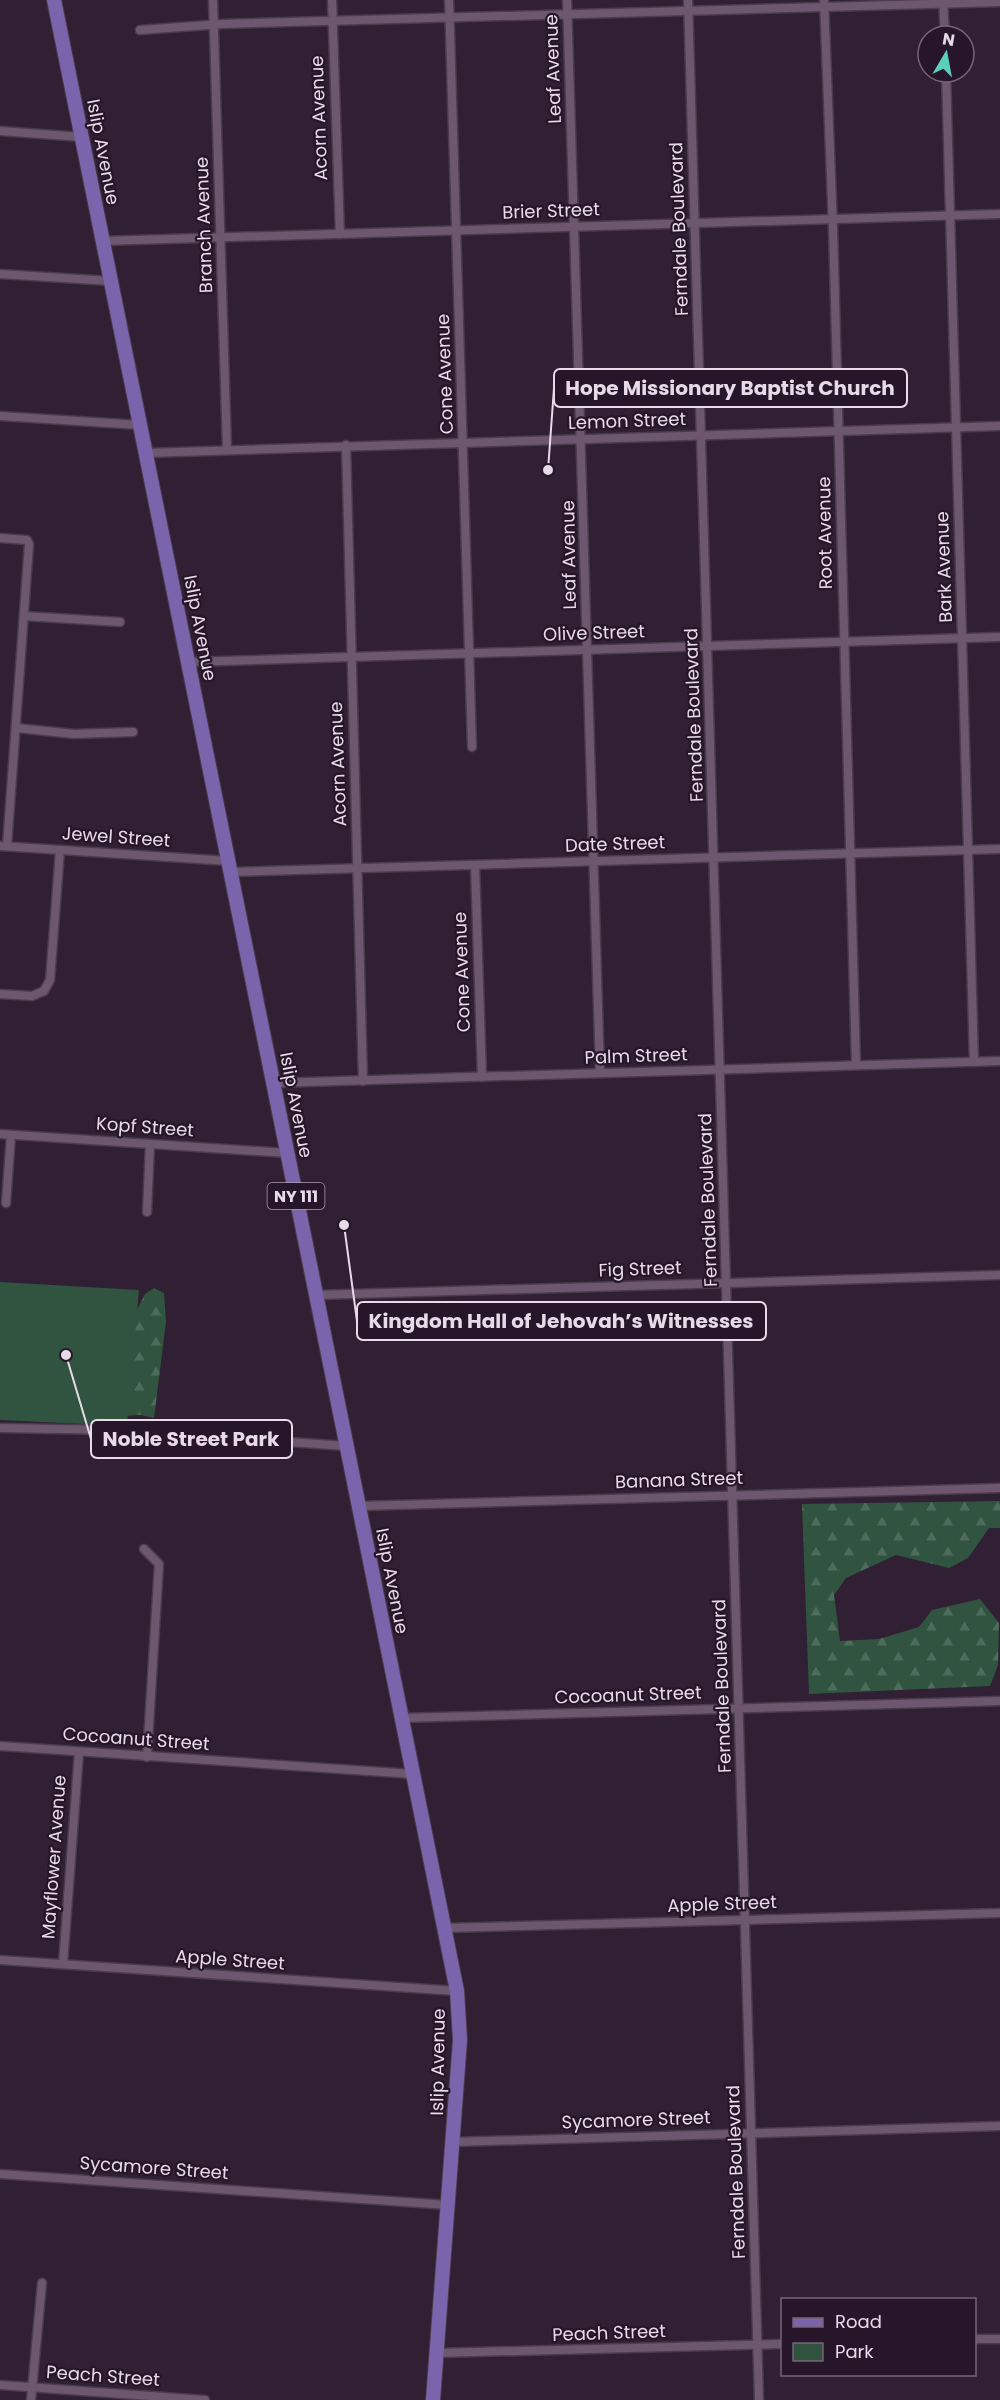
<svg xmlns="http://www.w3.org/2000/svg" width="1000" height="2400" font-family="Poppins,sans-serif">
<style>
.forest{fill:url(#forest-firs)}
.green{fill:#305440}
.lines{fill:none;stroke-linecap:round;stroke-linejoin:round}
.minor-casing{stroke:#4b3b4b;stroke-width:11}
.primary-casing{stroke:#4b3b4b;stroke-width:16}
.minor{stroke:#6d576e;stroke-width:8}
.primary{stroke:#7a65ac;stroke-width:14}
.labels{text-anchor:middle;stroke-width:4.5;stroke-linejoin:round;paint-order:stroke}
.shield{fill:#271629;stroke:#aea0af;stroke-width:1.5}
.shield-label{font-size:16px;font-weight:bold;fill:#e8dbe8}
.street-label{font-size:18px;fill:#e8dbe8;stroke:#271629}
.leader{fill:none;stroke:#e8dbe8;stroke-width:2}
.callout-dot{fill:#e8dbe8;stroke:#271629;stroke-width:2}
.callout{fill:#271629;stroke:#e8dbe8;stroke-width:2}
.callout-label{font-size:20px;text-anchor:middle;font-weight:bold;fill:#e8dbe8}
</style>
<defs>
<pattern id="forest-firs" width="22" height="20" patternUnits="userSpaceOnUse" patternTransform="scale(1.5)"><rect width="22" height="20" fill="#305440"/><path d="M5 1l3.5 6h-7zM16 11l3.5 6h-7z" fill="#4e6c5c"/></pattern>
</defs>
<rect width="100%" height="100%" fill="#311f33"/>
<g class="forest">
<path d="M154 1288 164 1293 166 1322 154 1418 141 1415 81 1418 145 1294Z"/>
<path d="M1000 1501V1528H989L968 1558 949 1568 896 1555 846 1578 834 1595 840 1641 879 1639 919 1627 932 1610 980 1599 999 1623 998 1665 990 1686 809 1694 802 1504Z"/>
</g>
<path class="green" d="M0 1282 139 1290 127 1426 0 1420Z"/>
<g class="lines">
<defs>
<g id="minor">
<path d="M213 0 227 449"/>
<path d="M332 0 340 234"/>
<path d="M449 0 472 747"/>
<path d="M567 0 600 1073"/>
<path d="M688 0 759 2400"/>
<path d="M824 0 833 228 856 1065"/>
<path d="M943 0 945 36"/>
<path d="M140 30 222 24 1000 2"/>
<path d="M946 72 974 1062"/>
<path d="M0 131 82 137"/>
<path d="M102 241 1000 214"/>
<path d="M0 274 111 281"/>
<path d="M0 416 140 425"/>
<path d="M346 445 363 1081"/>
<path d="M146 453 1000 426"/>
<path d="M0 538 27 540 29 544 7 846"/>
<path d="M24 616 120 622"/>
<path d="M188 662 1000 637"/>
<path d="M17 728 74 734 133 732"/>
<path d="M0 846 229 861"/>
<path d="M475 865 482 1077"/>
<path d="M231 872 1000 849"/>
<path d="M0 994 32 996 44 991 50 980 60 850"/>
<path d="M273 1083 1000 1061"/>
<path d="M0 1134 287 1153"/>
<path d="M6 1203 11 1135"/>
<path d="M147 1212 150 1144"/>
<path d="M317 1295 1000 1275"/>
<path d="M0 1428 118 1430 346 1446"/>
<path d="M359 1506 1000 1488"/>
<path d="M144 1549 159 1564 147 1757"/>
<path d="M401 1718 1000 1701"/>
<path d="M0 1746 413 1774"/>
<path d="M445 1928 1000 1913"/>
<path d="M0 1960 457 1991"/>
<path d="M63 1964 79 1752"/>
<path d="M453 2142 1000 2126"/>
<path d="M0 2174 448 2205"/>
<path d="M974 2339H1000"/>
<path d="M437 2353 782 2344"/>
<path d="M0 2385 205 2400"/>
<path d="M31 2400 42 2283"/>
</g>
<path id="primary" d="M54 0 457 1991 460 2040 433 2400"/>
</defs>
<use href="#minor" class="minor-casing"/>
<use href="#primary" class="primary-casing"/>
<use href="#minor" class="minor"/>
<use href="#primary" class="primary"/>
</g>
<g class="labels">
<rect class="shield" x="267.5" y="1183" width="57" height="26" rx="4.5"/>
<g class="shield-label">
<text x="296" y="1202">NY 111</text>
</g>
<g class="street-label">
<text transform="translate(553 69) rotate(-92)" y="6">Leaf Avenue</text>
<text transform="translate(319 118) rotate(-92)" y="6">Acorn Avenue</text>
<text transform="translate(103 152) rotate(79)" y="6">Islip Avenue</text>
<text transform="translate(551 211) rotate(-2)" y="6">Brier Street</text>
<text transform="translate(204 225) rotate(-92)" y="6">Branch Avenue</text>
<text transform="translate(679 229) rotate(-92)" y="6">Ferndale Boulevard</text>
<text transform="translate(445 374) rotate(-92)" y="6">Cone Avenue</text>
<text transform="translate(627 421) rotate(-2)" y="6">Lemon Street</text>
<text transform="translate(825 533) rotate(-91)" y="6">Root Avenue</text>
<text transform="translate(569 555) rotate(-91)" y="6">Leaf Avenue</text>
<text transform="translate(944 567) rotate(-92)" y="6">Bark Avenue</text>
<text transform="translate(200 628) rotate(79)" y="6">Islip Avenue</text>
<text transform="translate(594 633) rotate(-2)" y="6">Olive Street</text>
<text transform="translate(694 715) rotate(-92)" y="6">Ferndale Boulevard</text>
<text transform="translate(338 764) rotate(-92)" y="6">Acorn Avenue</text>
<text transform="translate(116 837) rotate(4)" y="6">Jewel Street</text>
<text transform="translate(615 844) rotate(-2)" y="6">Date Street</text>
<text transform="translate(462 972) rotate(-92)" y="6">Cone Avenue</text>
<text transform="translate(636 1056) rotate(-2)" y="6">Palm Street</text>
<text transform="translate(296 1105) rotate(79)" y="6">Islip Avenue</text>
<text transform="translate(145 1127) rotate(4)" y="6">Kopf Street</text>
<text transform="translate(708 1200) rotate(-92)" y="6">Ferndale Boulevard</text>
<text transform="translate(640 1269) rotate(-2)" y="6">Fig Street</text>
<text transform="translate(679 1480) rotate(-2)" y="6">Banana Street</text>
<text transform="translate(392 1581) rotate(79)" y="6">Islip Avenue</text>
<text transform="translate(722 1686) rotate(-92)" y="6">Ferndale Boulevard</text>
<text transform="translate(628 1695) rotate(-2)" y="6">Cocoanut Street</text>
<text transform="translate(136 1739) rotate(4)" y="6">Cocoanut Street</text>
<text transform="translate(54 1857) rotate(-86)" y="6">Mayflower Avenue</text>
<text transform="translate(722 1904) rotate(-2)" y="6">Apple Street</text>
<text transform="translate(230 1960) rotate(4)" y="6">Apple Street</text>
<text transform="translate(438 2062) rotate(-89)" y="6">Islip Avenue</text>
<text transform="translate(636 2120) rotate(-2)" y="6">Sycamore Street</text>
<text transform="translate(154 2168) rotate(4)" y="6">Sycamore Street</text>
<text transform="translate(736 2172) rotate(-92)" y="6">Ferndale Boulevard</text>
<text transform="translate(609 2333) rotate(-2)" y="6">Peach Street</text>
<text transform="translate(103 2376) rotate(4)" y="6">Peach Street</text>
</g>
</g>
<path class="leader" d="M548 470L554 388M344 1225L357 1321M66 1355L91 1439"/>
<g class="callout-dot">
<circle cx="548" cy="470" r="6"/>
<circle cx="344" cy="1225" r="6"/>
<circle cx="66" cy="1355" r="6"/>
</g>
<g class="callout">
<rect x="554" y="369" width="353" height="38" rx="6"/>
<rect x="357" y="1302" width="409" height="38" rx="6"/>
<rect x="91" y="1420" width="201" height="38" rx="6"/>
</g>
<g class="callout-label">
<text x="730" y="395">Hope Missionary Baptist Church</text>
<text x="561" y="1328">Kingdom Hall of Jehovah’s Witnesses</text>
<text x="191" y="1446">Noble Street Park</text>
</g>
<rect x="781" y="2298" width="195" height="78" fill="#271629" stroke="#746575" stroke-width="1.5"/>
<rect x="793" y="2318" width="30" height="9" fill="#7a65ac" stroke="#746575" stroke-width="1.5"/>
<text x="835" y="2328" font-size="18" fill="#e8dbe8">Road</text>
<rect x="793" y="2343" width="30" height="18" fill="#305440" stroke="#746575" stroke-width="1.5"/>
<text x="835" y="2358" font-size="18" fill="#e8dbe8">Park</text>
<g transform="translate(946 54) rotate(10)"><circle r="28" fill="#271629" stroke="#746575" stroke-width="1.5"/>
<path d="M0-4.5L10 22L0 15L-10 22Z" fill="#5bcebc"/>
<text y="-9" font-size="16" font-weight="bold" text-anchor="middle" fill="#e8dbe8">N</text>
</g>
</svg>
